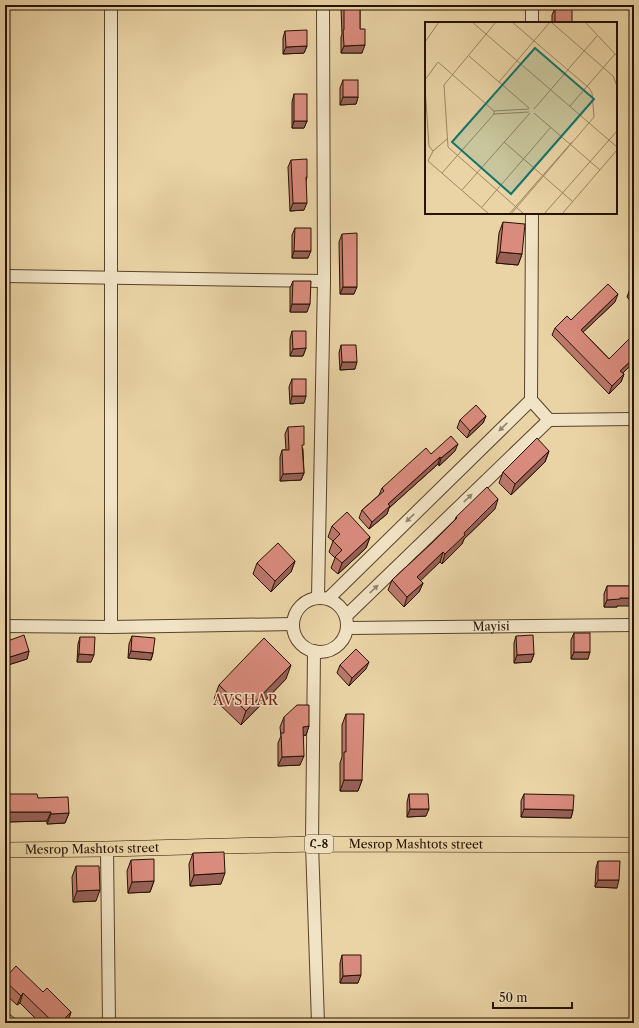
<svg xmlns="http://www.w3.org/2000/svg" width="639" height="1028" font-family="'Libre Caslon Text','Noto Serif Armenian',serif">
<style>
.lines{fill:none;stroke-linecap:round;stroke-linejoin:round}
.minor-casing{stroke:#57422a;stroke-width:14}
.major-casing{stroke:#261200;stroke-width:16}
.minor{stroke:#f1e3c5;stroke-width:12}
.major{stroke:#ead4a6;stroke-width:15}
.wall{fill:#bb786c;stroke:#261200}
.shaded-wall{fill:#986158;stroke:#261200}
.building{fill:#d98b7d;stroke:#261200}
.oneway{fill:#96856c}
.labels{text-anchor:middle;stroke-width:3;stroke-linejoin:round;paint-order:stroke}
.shield{fill:#f1e3c5;stroke:#63513b;stroke-width:1}
.shield-label{font-size:11px;font-weight:bold;fill:#261200}
.street-label{font-size:12px;fill:#261200;stroke:#f1e3c5}
.quarter-label{font-size:14px;letter-spacing:1px;fill:#7a1f14;stroke:#f1e3c5}
.inset-road{fill:none;stroke:#9c8664;stroke-width:1}
.view{fill:#0f766e;fill-opacity:0.15;stroke:#0f766e;stroke-width:2}
.inset-edge{fill:none;stroke:#261200;stroke-width:2}
</style>
<rect width="100%" height="100%" fill="#ead4a6"/>
<filter id="stains"><feTurbulence type="fractalNoise" baseFrequency=".005" numOctaves="4"/><feColorMatrix values="0 0 0 0 .2 0 0 0 0 .09 0 0 0 0 .02 0 0 0 .5 -.17"/></filter>
<radialGradient id="worn" r=".72"><stop offset=".6" stop-color="#630" stop-opacity="0"/><stop offset="1" stop-color="#630" stop-opacity=".3"/></radialGradient>
<g class="lines">
<defs>
<g id="minor">
<path d="M111 5V627"/>
<path d="M532 23V5"/>
<path d="M532 213 531 400 549 420 634 419"/>
<path d="M5 276 324 281"/>
<path d="M318 597 324 281 323 5"/>
<circle cx="320" cy="625" r="27"/>
<path d="M329 598 531 400"/>
<path d="M346 616 549 420"/>
<path d="M5 626 111 627 293 624"/>
<path id="s1" d="M348 628 634 625"/>
<path d="M314 651 312 844 318 1023"/>
<path d="M107 849 109 1023"/>
<path d="M5 1019 10 1023"/>
</g>
<g id="major">
<path id="s2" d="M5 850 107 849 312 844 634 845"/>
</g>
</defs>
<use href="#minor" class="minor-casing"/>
<use href="#major" class="major-casing"/>
<use href="#minor" class="minor"/>
<use href="#major" class="major"/>
</g>
<g class="wall">
<path d="M343 5H360V29L362 53H341V37L342 34 341 9Z"/>
<path d="M555 8 572 23H552V15Z"/>
<path d="M285 31 307 46 304 53 283 54V38Z"/>
<path d="M343 80 358 97 356 104 340 105V88Z"/>
<path d="M294 94 307 121 304 128H292V102Z"/>
<path d="M291 160 307 177 306 181 304 210 290 211 288 167Z"/>
<path d="M503 222 522 254 518 265 496 263 499 233Z"/>
<path d="M295 228 308 258H292V235Z"/>
<path d="M342 234 354 294H340L339 242Z"/>
<path d="M293 281 307 312H290V288Z"/>
<path d="M634 283V305L627 297 631 286Z"/>
<path d="M615 302 583 332 624 374 621 382 609 394 552 335 555 328 571 320Z"/>
<path d="M292 331 306 348 303 356H290V339Z"/>
<path d="M341 345 355 369 340 370 339 353Z"/>
<path d="M292 379 304 403 290 404 289 387Z"/>
<path d="M486 416 483 423 467 438 457 428 460 420Z"/>
<path d="M288 427 303 449 304 473 301 480 280 481V457L282 450H286L285 434Z"/>
<path d="M455 451 439 466 438 464 389 508 387 514 369 529 359 518 362 510 379 495 382 488 431 454Z"/>
<path d="M549 451 545 462 511 495 499 483 503 472Z"/>
<path d="M495 509 464 539 462 544 442 564 440 562 420 580 423 583 419 592 404 607 388 590 392 580 433 542 455 520 456 517Z"/>
<path d="M332 526 370 537 366 548 338 574 331 568 335 558 329 552 333 541 328 537Z"/>
<path d="M295 561 291 572 271 592 253 574 257 563Z"/>
<path d="M631 581H634L617 607H604V594L607 586H629Z"/>
<path d="M574 633 588 659H571V640Z"/>
<path d="M132 636 153 653 151 660 128 658 129 644Z"/>
<path d="M516 636 534 654 531 662 514 663V643Z"/>
<path d="M80 637 91 662H77L78 644Z"/>
<path d="M5 642 29 651 27 659 8 665 5 657Z"/>
<path d="M340 665 366 669 349 686 337 673Z"/>
<path d="M286 679 241 725 214 699 219 685Z"/>
<path d="M346 714 362 780 358 791H340V763L342 757V725Z"/>
<path d="M284 717 309 726 306 735 303 736 300 765 278 766V743L281 736 280 727Z"/>
<path d="M7 794 38 798 69 813 65 823 47 824V821L5 822V799Z"/>
<path d="M409 794 426 816 407 817V802Z"/>
<path d="M524 794 573 810 571 818 521 817V801Z"/>
<path d="M193 853 221 884 190 886 189 864Z"/>
<path d="M131 860 154 881 150 892 128 893 127 871Z"/>
<path d="M598 861 617 888 595 887 596 868Z"/>
<path d="M76 866 96 901 73 902 72 877Z"/>
<path d="M342 955 358 983H340V963Z"/>
<path d="M5 978 43 992 71 1012 68 1021 66 1023H40L20 1003 17 1005 5 994Z"/>
</g>
<g class="shaded-wall">
<path d="M365 45 362 53H341L344 46Z"/>
<path d="M307 46 304 53 283 54 286 47Z"/>
<path d="M343 97H358L356 104 340 105Z"/>
<path d="M294 121H307L304 128H292Z"/>
<path d="M293 203H307L304 210 290 211Z"/>
<path d="M294 251H311L308 258H292Z"/>
<path d="M500 252 522 254 518 265 496 263Z"/>
<path d="M343 287H357L354 294H340Z"/>
<path d="M618 294 615 302 578 337 581 330Z"/>
<path d="M292 304H310L307 312H290Z"/>
<path d="M306 348 303 356H290L293 349Z"/>
<path d="M634 358V362L618 378 620 371Z"/>
<path d="M342 362H357L355 369 340 370Z"/>
<path d="M624 374 621 382 609 394 612 386Z"/>
<path d="M292 396H306L304 403 290 404Z"/>
<path d="M486 416 483 423 467 438 470 431Z"/>
<path d="M458 444 455 451 439 466 441 458Z"/>
<path d="M549 451 545 462 511 495 515 484Z"/>
<path d="M440 457 438 464 389 508 387 514 369 529 372 522 388 504Z"/>
<path d="M304 473 301 480 280 481 283 474Z"/>
<path d="M498 499 495 509 464 539 462 544 442 564 445 554 464 533Z"/>
<path d="M370 537 366 548 338 574 342 563Z"/>
<path d="M443 552 440 562 414 587 417 577Z"/>
<path d="M295 561 291 572 271 592 275 581Z"/>
<path d="M423 583 419 592 404 607 407 597Z"/>
<path d="M620 598H634V606H617V607H604L607 600Z"/>
<path d="M29 651 27 659 8 665 10 657Z"/>
<path d="M131 651 153 653 151 660 128 658Z"/>
<path d="M574 652H590L588 659H571Z"/>
<path d="M79 654 94 655 91 662H77Z"/>
<path d="M534 654 531 662 514 663 517 655Z"/>
<path d="M369 662 366 669 349 686 352 678Z"/>
<path d="M291 665 286 679 241 725 246 711Z"/>
<path d="M309 726 306 735 300 736 303 727Z"/>
<path d="M304 756 300 765 278 766 282 757Z"/>
<path d="M344 780H362L358 791H340Z"/>
<path d="M410 809H429L426 816 407 817Z"/>
<path d="M524 809 573 810 571 818 521 817Z"/>
<path d="M7 812H51L47 821 5 822V817Z"/>
<path d="M69 813 65 823 47 824 51 814Z"/>
<path d="M225 873 221 884 190 886 194 875Z"/>
<path d="M598 880H619L617 888 595 887Z"/>
<path d="M154 881 150 892 128 893 132 882Z"/>
<path d="M100 890 96 901 73 902 77 891Z"/>
<path d="M361 975 358 983H340L343 976Z"/>
<path d="M23 993 20 1003 17 1005 21 996Z"/>
<path d="M71 1012 68 1021 66 1023H60Z"/>
</g>
<g class="building">
<path d="M344 5H360V29H365V45L344 46 343 30H344Z"/>
<rect x="555" y="8" width="17" height="15"/>
<path d="M307 30V46L286 47 285 31Z"/>
<rect x="343" y="80" width="15" height="17"/>
<rect x="294" y="94" width="13" height="27"/>
<path d="M307 159V177H306L307 203H293L291 160Z"/>
<path d="M503 222 525 224 522 254 500 252Z"/>
<path d="M295 228H311V251H294Z"/>
<path d="M357 233V287H343L342 234Z"/>
<path d="M293 281H311L310 304H292Z"/>
<path d="M634 283V289L631 286Z"/>
<path d="M608 284 618 294 581 330 609 359 634 334V358L620 371 624 374 612 386 555 328 567 316 571 320Z"/>
<path d="M292 331H306V348L293 349Z"/>
<path d="M341 345H356L357 362H342Z"/>
<rect x="292" y="379" width="14" height="17"/>
<path d="M476 405 486 416 470 431 460 420Z"/>
<path d="M304 426V445H302L304 473 283 474 282 450H289L288 427Z"/>
<path d="M451 436 458 444 441 458 440 457 388 504 390 506 372 522 362 510 384 491 382 488 426 448 431 454Z"/>
<path d="M537 438 549 451 515 484 503 472Z"/>
<path d="M487 487 498 499 464 533 465 535 445 554 443 552 417 577 423 583 407 597 392 580 433 542 457 518 456 517Z"/>
<path d="M347 512 370 537 342 563 335 557 342 550 333 541 340 534 332 526Z"/>
<path d="M278 543 295 561 275 581 257 563Z"/>
<path d="M631 581H634V598H620V599L607 600V586H631Z"/>
<rect x="574" y="633" width="16" height="19"/>
<path d="M24 635 29 651 10 657 5 642Z"/>
<path d="M533 635 534 654 517 655 516 636Z"/>
<path d="M132 636 155 638 153 653 131 651Z"/>
<path d="M80 637H95L94 655 79 654Z"/>
<path d="M264 638 291 665 246 711 219 685Z"/>
<path d="M356 649 369 662 352 678 340 665Z"/>
<path d="M297 705H309V726L303 727 304 756 282 757 281 733H284V717Z"/>
<path d="M346 714H364L362 780H344V752H346Z"/>
<path d="M7 794H37L38 798 68 797 69 813 51 814V812H7Z"/>
<path d="M409 794H428L429 809H410Z"/>
<path d="M524 794 574 795 573 810 524 809Z"/>
<path d="M224 852 225 873 194 875 193 853Z"/>
<path d="M154 859V881L132 882 131 860Z"/>
<path d="M598 861H620L619 880H598Z"/>
<path d="M76 866H99L100 890 77 891Z"/>
<path d="M342 955H361V975L343 976Z"/>
<path d="M16 966 43 992 47 988 71 1012 60 1023H54L23 993 21 996 5 981V978Z"/>
</g>
<defs><path id="oneway-solid" d="M-6-.8H1V-3.2L6.5 0L1 3.2V.8H-6Z"/></defs>
<g class="oneway">
<use href="#oneway-solid" transform="translate(503 427) rotate(136)"/>
<use href="#oneway-solid" transform="translate(468 498) rotate(-44)"/>
<use href="#oneway-solid" transform="translate(410 518) rotate(136)"/>
<use href="#oneway-solid" transform="translate(374 589) rotate(-44)"/>
</g>
<g class="labels">
<rect class="shield" x="305" y="835" width="28" height="18" rx="3"/>
<g class="shield-label">
<text x="319" y="848">Հ-8</text>
</g>
<g class="street-label">
<text dy="4" stroke="none"><textPath href="#s1" startOffset="143">Mayisi</textPath></text>
<text dy="4" stroke="none"><textPath href="#s2" startOffset="411">Mesrop Mashtots street</textPath></text>
<text dy="4" stroke="none"><textPath href="#s2" startOffset="87">Mesrop Mashtots street</textPath></text>
</g>
<g class="quarter-label">
<text x="246" y="705">AVSHAR</text>
</g>
</g>
<g transform="translate(425 22)">
<rect width="192" height="192" fill="#ead4a6"/>
<path class="inset-road" d="M47 0 192 125M71 0 19 63 23 125 99 192M126 0 188 54 192 64M160 0 192 34M0 20 14 0M44 34 104 86M0 58 13 40 69 89V92L17 151M74 60 125 0M0 65 4 124 8 129M145 84 190 32M109 87 172 14M69 89 104 87M109 91 175 148M69 92 104 90M22 117 8 129 3 139 64 192M79 120 147 179M37 168 105 91M57 185 126 105M84 192 147 120M86 192 169 95 167 71 164 66 87 0M119 192 192 109M137 192 192 128"/>
<path class="view" d="M110 26 169 77 86 172 27 120Z"/>
<rect width="192" height="192" class="inset-edge"/>
</g>
<rect width="639" height="1028" fill="none" stroke="#ead4a6" stroke-width="20"/>
<rect x="6" y="6" width="627" height="1016" fill="none" stroke="#261200" stroke-width="2"/>
<rect x="10" y="10" width="619" height="1008" fill="none" stroke="#261200"/>
<path d="M493 1002v6h79v-6" fill="none" stroke="#261200" stroke-width="2"/>
<text x="499" y="1002" font-size="12" fill="#261200" stroke="#f1e3c5" stroke-width="3" paint-order="stroke">50 m</text>
<rect width="100%" height="100%" filter="url(#stains)"/>
<rect width="100%" height="100%" fill="url(#worn)"/>
</svg>
